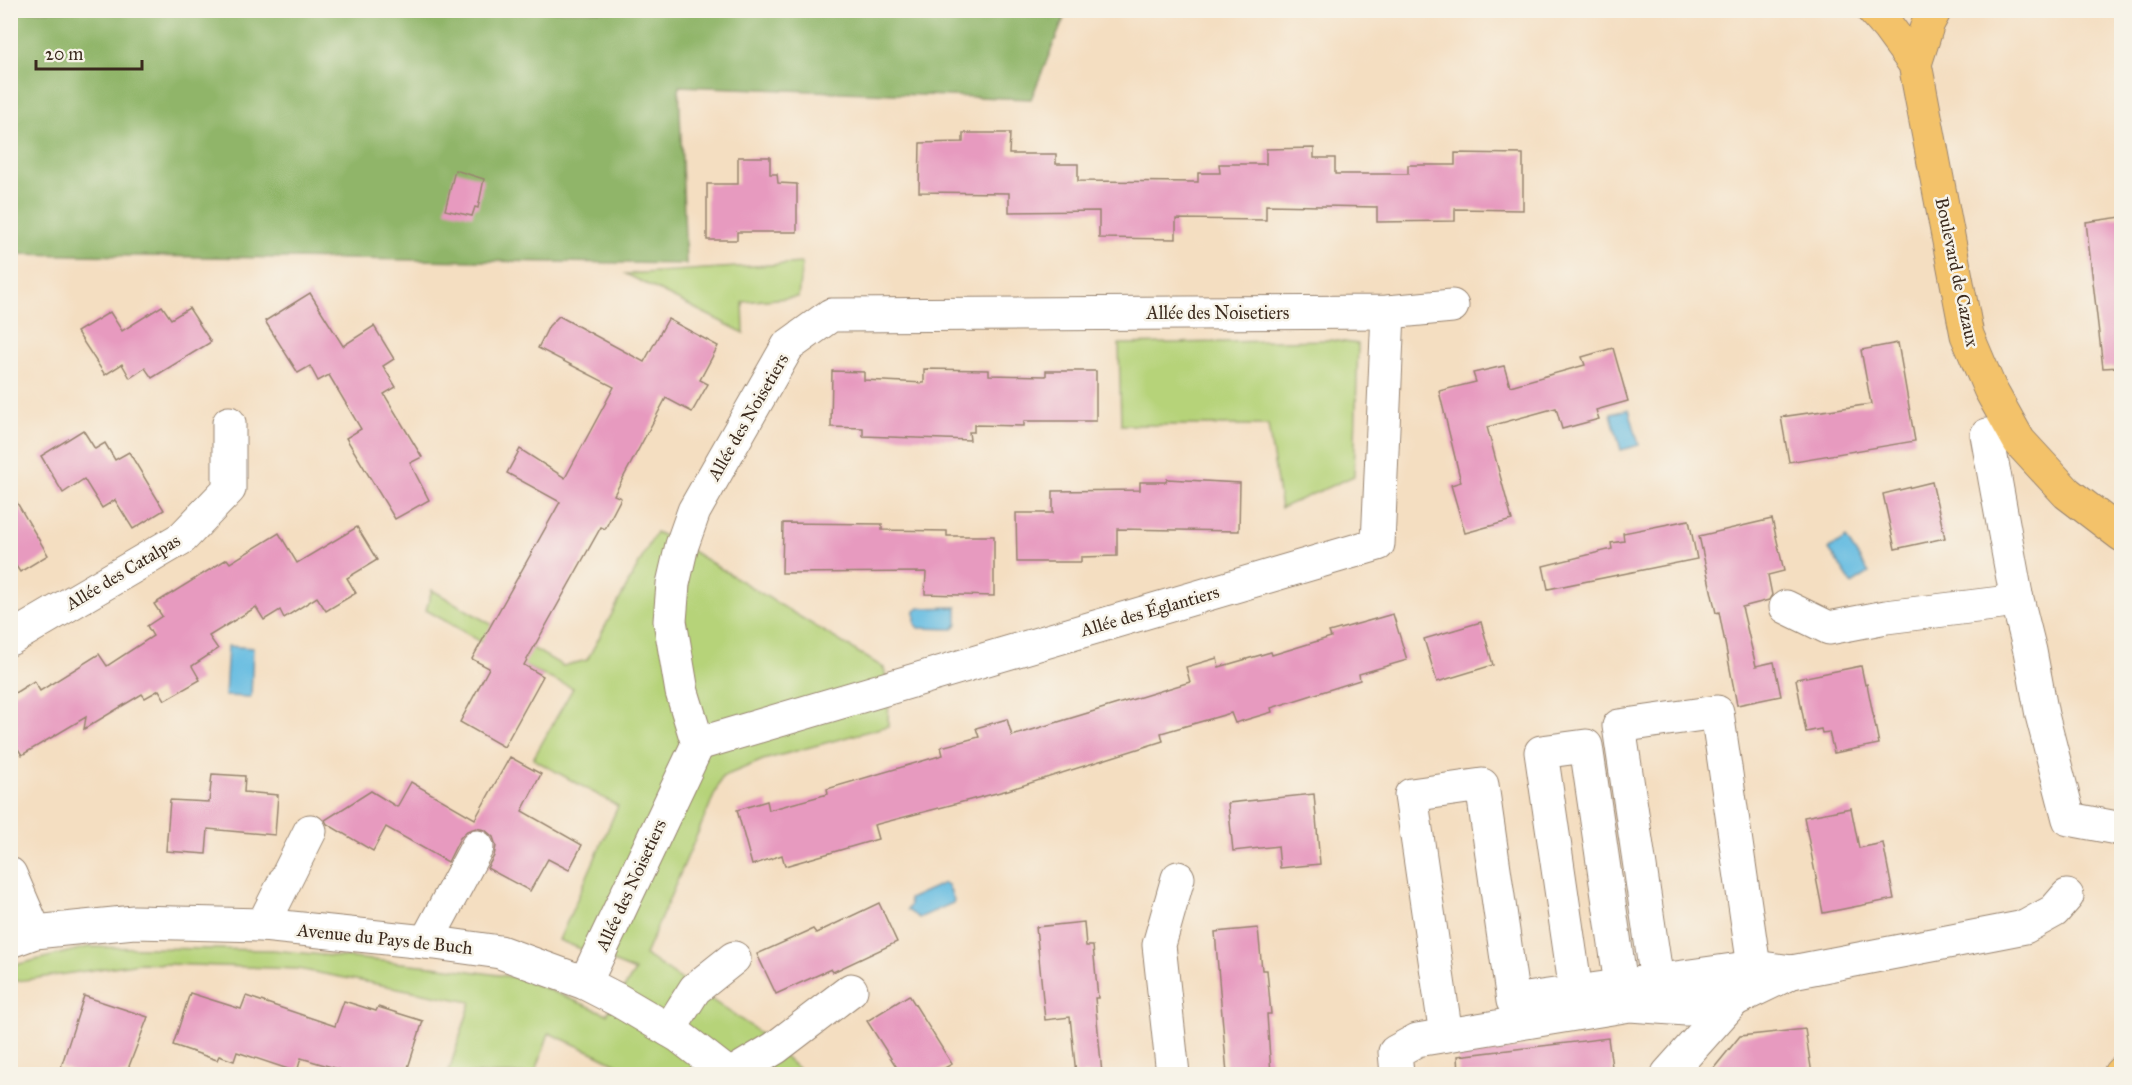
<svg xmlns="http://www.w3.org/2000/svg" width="2132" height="1085" font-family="'IM FELL Great Primer',serif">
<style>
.green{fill:#b6d379;stroke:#787e4c;stroke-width:1.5}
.forest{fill:#90b569;stroke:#667044;stroke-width:1.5}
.water{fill:#64bbe1;stroke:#507280;stroke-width:1.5}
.building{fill:#e79abf}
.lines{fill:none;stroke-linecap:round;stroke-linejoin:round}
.minor-casing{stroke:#988470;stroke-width:35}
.major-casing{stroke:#988470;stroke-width:35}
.minor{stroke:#fff;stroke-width:33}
.major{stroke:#f3c26a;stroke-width:33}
.labels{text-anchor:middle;stroke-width:5;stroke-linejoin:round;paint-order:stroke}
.street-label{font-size:18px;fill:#3b2a1e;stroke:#f7f3e8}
</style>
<rect width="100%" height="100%" fill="#f7f3e8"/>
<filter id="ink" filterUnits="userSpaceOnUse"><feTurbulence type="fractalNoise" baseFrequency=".0167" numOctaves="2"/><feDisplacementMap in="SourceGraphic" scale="12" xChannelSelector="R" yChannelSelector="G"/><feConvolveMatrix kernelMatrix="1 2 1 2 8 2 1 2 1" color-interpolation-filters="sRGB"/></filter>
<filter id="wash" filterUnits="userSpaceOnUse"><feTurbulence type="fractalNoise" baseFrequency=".008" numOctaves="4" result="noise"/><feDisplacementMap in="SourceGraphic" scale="24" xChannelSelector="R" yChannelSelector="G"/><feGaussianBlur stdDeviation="1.35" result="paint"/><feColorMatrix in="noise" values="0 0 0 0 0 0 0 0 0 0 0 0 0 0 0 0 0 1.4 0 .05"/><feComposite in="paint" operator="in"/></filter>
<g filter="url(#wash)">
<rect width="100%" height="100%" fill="#f4dec1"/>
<g class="green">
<path d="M802 263 798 297 743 302 744 333 626 274Z"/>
<path d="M1330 340 1358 344 1354 476 1281 508 1268 425H1121L1119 344Z"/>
<path d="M656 532 682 545 884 668 889 688 888 726 763 760 722 777 645 955 752 1027 804 1074H636L596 1054 549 1033 535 1074H448L471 1002 298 969 140 963 11 982V966L88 947 273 950 441 967 520 978 607 1014 635 971 559 940 618 806 533 759 573 688C521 668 474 637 426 610L432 590 563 666 587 660Z"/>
</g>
<path class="forest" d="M11 11H1067L1031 99 679 86 686 264 11 254Z"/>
<g class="water">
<path d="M1629 409 1639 445 1621 450 1611 414Z"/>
<path d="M1846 538 1869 573 1852 584 1829 549Z"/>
<path d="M957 607V624L953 629 918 628 915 624V611L919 608Z"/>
<path d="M228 646 253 648 251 697 225 696Z"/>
<path d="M944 883 948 885 954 900 953 903 919 918 907 910 910 905 909 899Z"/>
</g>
<g id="blocks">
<g class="building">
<path d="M963 133H1010L1009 154H1056V164H1078V181L1198 182V173H1220L1219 164H1266V149L1314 148V158H1335V174H1408V165H1455V153L1523 154V210L1455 209V221L1377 222V207L1266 205V220L1176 219V239L1099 238V211L1009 212V193L919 192 920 143 963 142Z"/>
<path d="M738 157H770V174H777L778 183 797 184V232H737V240H707V184H738Z"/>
<path d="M455 170 484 179 478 208 475 207 472 216 445 210Z"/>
<path d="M2121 217V367L2103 368 2086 222Z"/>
<path d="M310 293 343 346 374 326 394 359 383 366 396 387 384 394 422 457 410 463 429 500 395 519 346 438 361 429 329 375 318 381 310 366 298 373 265 321Z"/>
<path d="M162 306 171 319 189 308 211 342 152 378 145 368 130 378 122 364 105 375 77 332 110 312 122 331Z"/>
<path d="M559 316 644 362 668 319 718 346 700 380 708 384 692 412 666 398 614 495 621 498 605 529 601 527 524 665 543 676 504 747 460 722 489 668 472 659 560 502 507 473 520 449 565 478 614 387 538 348 549 326Z"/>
<path d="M1898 343 1915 441 1789 462 1781 417 1871 404 1861 350Z"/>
<path d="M1613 348 1628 401 1596 410 1599 419 1562 429 1556 408 1487 427 1512 520 1465 533 1451 485 1461 482 1439 391 1476 382 1473 373 1504 366 1510 386 1585 365 1582 357Z"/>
<path d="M924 369 989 370V375L1046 376V371H1096V421H1024V426L974 425V432H969L970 440 863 436V428L831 427 832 371 864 372V380L924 383Z"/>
<path d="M83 430 95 449 105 443 115 460 129 452 164 510 133 529 115 500 102 508 84 479 63 493 41 456Z"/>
<path d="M1167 479 1240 483 1239 531 1117 529V556L1081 557V562H1017L1016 513H1053V491L1140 490V482H1166Z"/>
<path d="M1932 482 1945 538 1895 549 1883 494Z"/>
<path d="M10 491 48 555 20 572 10 557Z"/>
<path d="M1772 519 1784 571 1768 575 1772 595 1769 600 1742 607 1756 666 1774 662 1781 696 1737 705 1719 612 1716 613 1699 536Z"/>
<path d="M1689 520 1697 559 1548 589 1543 566 1612 549 1611 543 1624 541 1623 533Z"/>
<path d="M783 523 882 524V530L947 531V536H994V596L925 594 926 572 782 573Z"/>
<path d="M357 527 377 560 347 578 356 593 326 611 317 597 284 618 280 610 264 620 256 607 209 636 218 649 192 666 200 680 165 700 159 690 145 698 142 694 84 729 86 717 22 755 10 737V696L34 681 40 691 99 654 107 666 153 636 147 626 162 616 154 604 227 559 230 563 279 533 297 563Z"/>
<path d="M1393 614 1407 660 1359 674 1360 680 1271 708 1272 712 1235 723 1231 713 1161 733 1163 741 1008 790 874 825 878 839 785 866 782 855 752 865 737 810 767 801 769 810 828 794 827 789 943 755 941 747 979 737 976 728 1007 719 1012 736 1190 682 1186 667 1217 658 1219 667 1271 652 1272 655 1331 637 1329 632Z"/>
<path d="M1481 622 1493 665 1437 682 1424 639Z"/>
<path d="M1861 666 1865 685 1867 684 1879 744 1834 753 1829 732 1822 733 1821 729 1806 732 1796 679Z"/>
<path d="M510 757 541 774 522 811 582 845 569 870 548 859 530 891 487 868 494 856 496 846 493 837 485 830 476 828 467 831 460 838 448 862 386 827 373 851 327 824 325 820 371 791 397 807 411 782 475 819Z"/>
<path d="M212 774 245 776 244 792 278 795 275 835 208 829 206 854 166 851 170 800 209 802Z"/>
<path d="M1314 794 1320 864 1280 868 1278 846 1233 851 1228 803Z"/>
<path d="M1851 808 1859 848 1883 843 1894 899 1823 913 1804 817Z"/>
<path d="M879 903 897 942 833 972 831 969 776 994 757 954 813 929 816 933Z"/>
<path d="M1084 922 1086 946H1093L1098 998H1095L1102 1074H1076L1070 1017 1045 1020 1036 927Z"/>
<path d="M1258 928 1262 970H1267L1271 1014H1267L1271 1074H1227L1215 932Z"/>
<path d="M190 993 241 1009 246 996 335 1026 344 1001 376 1011 378 1007 423 1021 406 1074H355L301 1058 297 1072 237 1052 234 1061 219 1056 217 1060 173 1045Z"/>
<path d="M909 995 952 1064 934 1074H901L867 1021Z"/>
<path d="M84 996 148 1017 126 1074H85L61 1067Z"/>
<path d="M1805 1029 1812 1074H1709L1740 1036Z"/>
<path d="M1608 1038 1613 1074H1459L1458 1056Z"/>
</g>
</g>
</g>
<g filter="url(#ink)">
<use href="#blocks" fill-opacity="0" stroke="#988470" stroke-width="1.5"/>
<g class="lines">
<defs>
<g id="minor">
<path d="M1987 435 2016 595 2030 651 2042 715 2069 819 2122 829"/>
<path d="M1786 607 1829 628 1886 617 2001 603 2016 595"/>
<path d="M10 639 182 538 229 489V423"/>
<path d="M698 744 1378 544 1388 312"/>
<path d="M10 874 35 932"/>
<path d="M263 925 310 831"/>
<path d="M10 941 35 932 134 922 263 925 435 943 500 952 585 983 618 1000 679 1036 728 1074"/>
<path d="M426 942 477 847"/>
<path d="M1657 981 1619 726 1717 712 1754 967"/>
<path d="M585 983 698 744 682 692 670 621 673 584 682 545 694 511 788 346 831 315 1388 312 1452 306"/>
<path d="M1576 992 1541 752 1586 746 1621 985"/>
<path d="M669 1030 695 989 734 958"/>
<path d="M1446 1035 1411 795 1482 785 1513 1001 1754 967 1792 972 2025 927 2054 911 2067 896"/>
<path d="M732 1074 775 1048 851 990"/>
<path d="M1173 1074 1159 945 1178 878"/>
<path d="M1397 1074 1395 1052 1417 1040 1630 1005 1686 1009 1734 1000 1792 972"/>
<path d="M1668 1074 1734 1000"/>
</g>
<g id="major">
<path d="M1873 10 1888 27 1915 64 1967 335 1990 389 2019 441 2067 493 2122 535"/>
<path d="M1915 64 1928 23 1935 10"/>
<path d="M2120 1074 2122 1072"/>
</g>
</defs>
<use href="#minor" class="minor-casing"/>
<use href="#major" class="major-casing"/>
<use href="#minor" class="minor"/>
<use href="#major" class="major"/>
</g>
</g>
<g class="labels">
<g class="street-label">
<text transform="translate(1957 272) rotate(78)" y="6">Boulevard de Cazaux</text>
<text x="1218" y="319">Allée des Noisetiers</text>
<text transform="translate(748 417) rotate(-60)" y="6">Allée des Noisetiers</text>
<text transform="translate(123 572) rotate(-31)" y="6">Allée des Catalpas</text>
<text transform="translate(1150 611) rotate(-16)" y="6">Allée des Églantiers</text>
<text transform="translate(631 885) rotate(-65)" y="6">Allée des Noisetiers</text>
<text transform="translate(385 939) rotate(6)" y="6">Avenue du Pays de Buch</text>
</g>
</g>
<rect width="2132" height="1085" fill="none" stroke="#f7f3e8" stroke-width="36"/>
<path d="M36 60v9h106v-9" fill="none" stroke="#3b2a1e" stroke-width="3"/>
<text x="45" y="60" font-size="18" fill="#3b2a1e" stroke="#f7f3e8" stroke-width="4.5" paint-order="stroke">20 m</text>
</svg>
